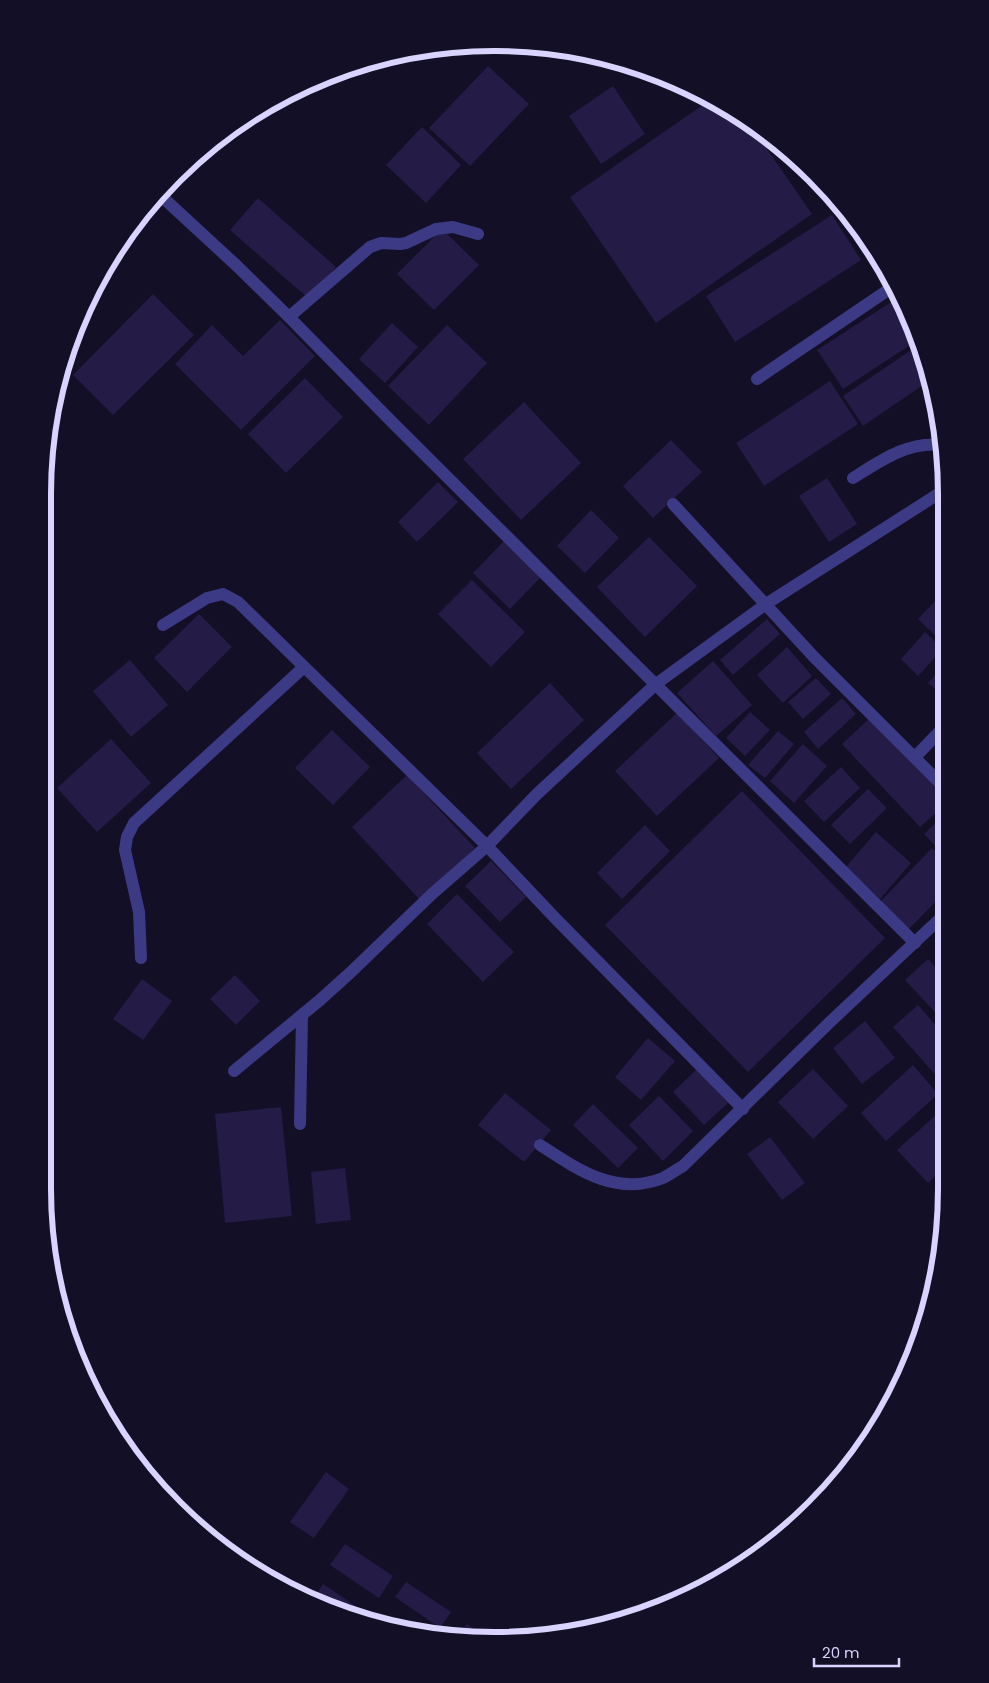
<svg xmlns="http://www.w3.org/2000/svg" width="989" height="1683" font-family="Poppins,sans-serif">
<style>
.building{fill:#241b47}
.lines{fill:none;stroke-linecap:round;stroke-linejoin:round}
.street{stroke:#3d3a85;stroke-width:12}
.rim{fill:none;stroke:#d9d4ff;stroke-width:6}
</style>
<rect width="100%" height="100%" fill="#130f26"/>
<g class="building">
<path d="M500 43 514 44 508 51Z"/>
<path d="M539 47 550 48 545 53Z"/>
<path d="M488 66 529 104 470 166 429 128Z"/>
<path d="M613 86 645 134 601 164 569 116Z"/>
<path d="M710 100 747 120 812 214 656 323 570 197Z"/>
<path d="M422 127 461 165 426 203 386 165Z"/>
<path d="M258 198 336 267 309 299 230 230Z"/>
<path d="M832 215 861 260 735 342 706 296Z"/>
<path d="M442 229 479 265 434 310 397 274Z"/>
<path d="M153 294 194 335 113 415 73 375Z"/>
<path d="M899 297 918 340 843 389 817 350Z"/>
<path d="M280 320 315 356 241 430 175 364 212 325 243 356Z"/>
<path d="M392 323 418 347 385 383 359 359Z"/>
<path d="M447 325 487 363 429 425 388 386Z"/>
<path d="M920 344 929 381 863 426 843 396Z"/>
<path d="M305 378 343 417 286 473 248 434Z"/>
<path d="M830 381 858 424 764 486 736 443Z"/>
<path d="M524 402 581 463 521 520 463 459Z"/>
<path d="M671 440 702 472 653 518 623 486Z"/>
<path d="M827 478 857 524 829 542 799 496Z"/>
<path d="M438 482 458 502 417 542 398 522Z"/>
<path d="M591 510 619 538 585 573 557 546Z"/>
<path d="M649 537 697 586 645 637 597 587Z"/>
<path d="M504 541 541 577 510 609 473 573Z"/>
<path d="M472 580 525 632 491 667 438 614Z"/>
<path d="M940 596 946 601V646L918 619Z"/>
<path d="M199 614 232 647 187 692 154 658Z"/>
<path d="M767 619 780 634 733 675 720 660Z"/>
<path d="M925 632 943 649 918 676 901 659Z"/>
<path d="M787 647 812 676 783 703 757 675Z"/>
<path d="M130 660 168 705 131 737 93 691Z"/>
<path d="M713 661 752 705 716 736 677 693Z"/>
<path d="M946 663V698L928 683Z"/>
<path d="M816 678 831 694 803 719 788 702Z"/>
<path d="M550 683 584 720 511 789 477 753Z"/>
<path d="M842 698 856 714 818 749 804 732Z"/>
<path d="M750 712 770 730 745 756 726 738Z"/>
<path d="M677 713 719 758 657 816 615 771Z"/>
<path d="M871 717 946 797V804L920 827 842 744Z"/>
<path d="M332 730 370 767 333 805 295 768Z"/>
<path d="M778 731 794 744 765 778 748 765Z"/>
<path d="M111 739 151 783 97 832 57 788Z"/>
<path d="M946 742V763L935 753Z"/>
<path d="M803 744 827 766 794 803 770 781Z"/>
<path d="M841 767 860 788 824 822 804 801Z"/>
<path d="M407 775 475 848 420 900 352 827Z"/>
<path d="M868 789 887 808 850 844 831 825Z"/>
<path d="M742 791 885 938 748 1072 605 925Z"/>
<path d="M946 813V857L924 834Z"/>
<path d="M645 825 670 851 622 899 597 873Z"/>
<path d="M876 832 911 863 880 899 845 868Z"/>
<path d="M932 848 946 861V891L907 931 879 903Z"/>
<path d="M491 861 526 897 500 922 465 886Z"/>
<path d="M457 894 514 952 483 982 427 924Z"/>
<path d="M946 937V954L937 945Z"/>
<path d="M928 959 946 978V1024L905 980Z"/>
<path d="M235 975 260 1001 236 1025 210 999Z"/>
<path d="M142 979 172 1001 143 1040 113 1019Z"/>
<path d="M918 1005 946 1037V1087L893 1027Z"/>
<path d="M865 1021 895 1058 862 1084 833 1048Z"/>
<path d="M648 1038 675 1061 641 1100 615 1077Z"/>
<path d="M913 1065 938 1094 886 1141 861 1113Z"/>
<path d="M697 1069 728 1103 704 1125 673 1092Z"/>
<path d="M813 1069 848 1106 813 1139 778 1102Z"/>
<path d="M505 1093 551 1130 524 1162 478 1125Z"/>
<path d="M659 1096 693 1131 663 1161 629 1125Z"/>
<path d="M593 1104 638 1148 618 1168 573 1125Z"/>
<path d="M281 1107 292 1216 225 1223 215 1114Z"/>
<path d="M937 1114 946 1123V1166L928 1183 897 1150Z"/>
<path d="M770 1137 805 1183 782 1200 747 1154Z"/>
<path d="M345 1168 351 1220 316 1224 311 1172Z"/>
<path d="M326 1472 349 1489 314 1538 290 1522Z"/>
<path d="M345 1544 393 1576 379 1598 330 1565Z"/>
<path d="M406 1582 451 1612 440 1628 395 1597Z"/>
<path d="M323 1584 366 1613 362 1618 315 1597Z"/>
<path d="M467 1624 484 1636 461 1633Z"/>
</g>
<g class="lines">
<g class="street">
<path d="M159 194 237 266 289 317 392 422 915 943"/>
<path d="M149 207 160 195"/>
<path d="M289 317 370 247 381 243 400 244 406 243 436 229 453 227 478 234"/>
<path d="M757 379 894 286"/>
<path d="M853 478C880 461 908 441 942 445"/>
<path d="M673 504 814 657 946 789"/>
<path d="M163 625 207 598 223 594 238 602 487 846 432 894 351 972 320 1000 234 1071"/>
<path d="M915 757 946 725"/>
<path d="M141 958 139 912 125 850 127 837 134 823 304 667"/>
<path d="M743 1109 556 919 487 846 537 794 656 684 766 604 946 489"/>
<path d="M300 1124 302 1015"/>
<path d="M540 1145C577 1169 616 1197 663 1178 669 1175 676 1170 683 1166L830 1022 946 913"/>
</g>
</g>
<path d="M0 0H989V1683H0ZM494 51H495A443 443 0 0 1 938 494V1189A443 443 0 0 1 495 1632H494A443 443 0 0 1 51 1189V494A443 443 0 0 1 494 51Z" fill="#130f26" fill-rule="evenodd"/>
<path class="rim" d="M494 51H495A443 443 0 0 1 938 494V1189A443 443 0 0 1 495 1632H494A443 443 0 0 1 51 1189V494A443 443 0 0 1 494 51Z"/>
<path d="M814 1658v8h85v-8" fill="none" stroke="#d9d4ff" stroke-width="2.5"/>
<text x="822" y="1658" font-size="15" fill="#d9d4ff" stroke="#130f26" stroke-width="4" paint-order="stroke">20 m</text>
</svg>
